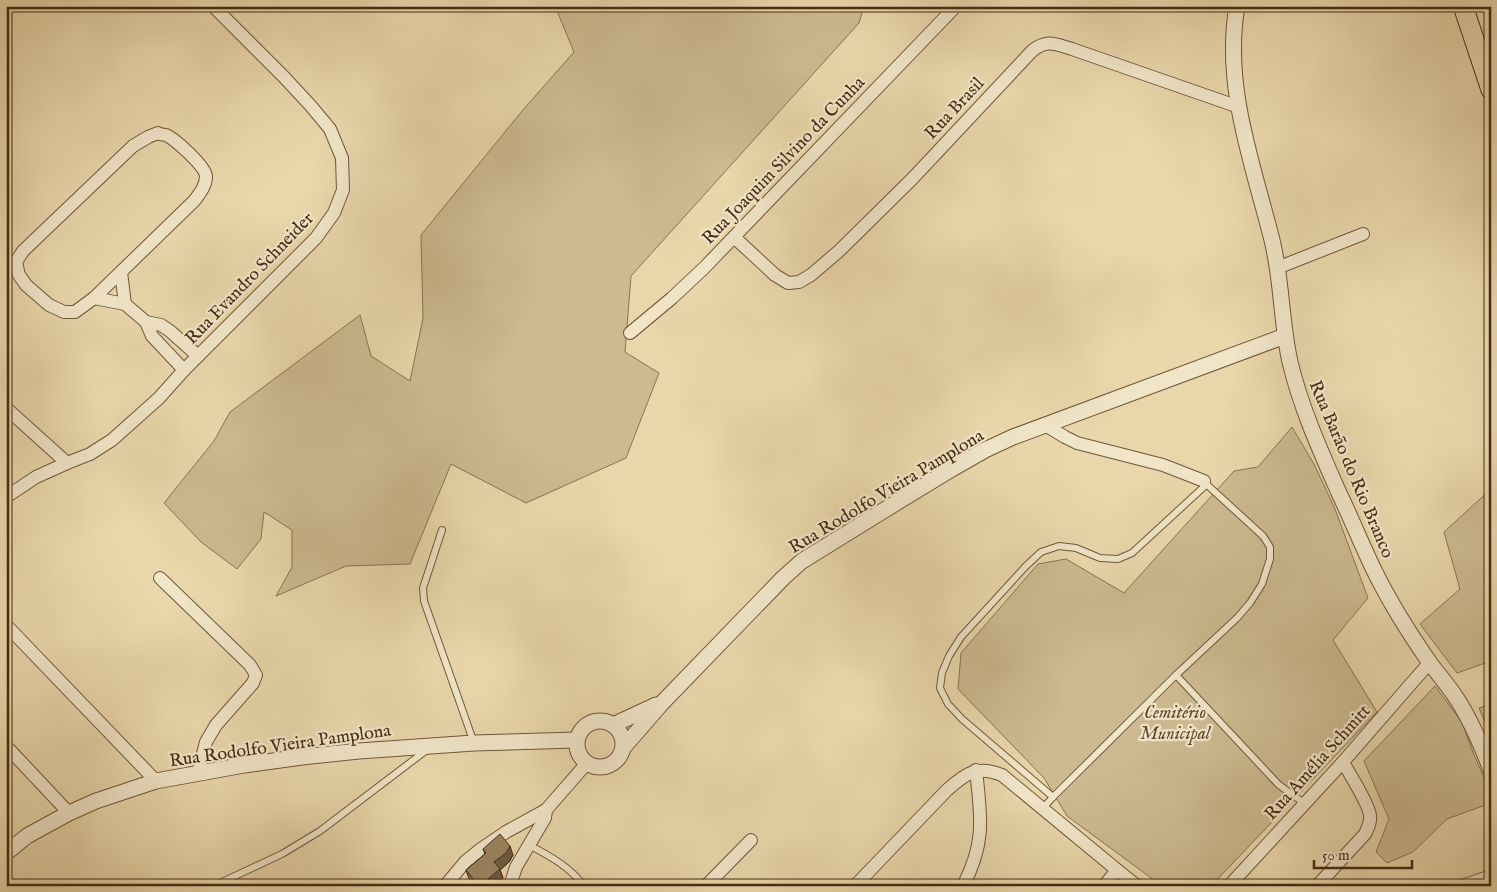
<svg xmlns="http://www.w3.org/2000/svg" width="1497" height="892" font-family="'IM FELL English',serif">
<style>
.green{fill:#cdba91;stroke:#8a7252}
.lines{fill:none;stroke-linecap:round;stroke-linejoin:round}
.service-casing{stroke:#705638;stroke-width:8}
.minor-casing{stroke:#705638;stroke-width:14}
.tertiary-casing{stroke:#705638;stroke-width:17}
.primary-casing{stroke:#472b12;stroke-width:21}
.service{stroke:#f1e5c8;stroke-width:6}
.minor{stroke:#f1e5c8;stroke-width:12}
.tertiary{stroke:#f1e5c8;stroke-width:15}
.primary{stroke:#e9d7ab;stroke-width:19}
.wall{fill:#857254;stroke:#472b12}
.shaded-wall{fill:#6c5c45;stroke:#472b12}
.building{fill:#9b8462;stroke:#472b12}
.labels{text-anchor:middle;stroke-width:4.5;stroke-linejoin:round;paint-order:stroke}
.street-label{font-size:18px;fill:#472b12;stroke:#f1e5c8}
.park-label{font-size:18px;font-style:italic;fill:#62482b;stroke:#f1e5c8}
</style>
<rect width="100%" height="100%" fill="#e9d7ab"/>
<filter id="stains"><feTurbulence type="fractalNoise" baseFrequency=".004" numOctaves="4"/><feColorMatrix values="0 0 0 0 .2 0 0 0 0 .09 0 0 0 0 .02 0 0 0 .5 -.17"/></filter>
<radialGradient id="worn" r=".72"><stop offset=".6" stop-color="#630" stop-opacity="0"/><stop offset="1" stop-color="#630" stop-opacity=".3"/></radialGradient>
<g class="green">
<path d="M555 6H864L859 23 631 276 625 352 659 373 626 458 526 503 451 464 410 564 346 566 276 596 292 567V530L264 512 261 539 237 569 201 542 164 503 214 441 230 412 360 315 371 356 410 381 423 318 421 235 522 111 574 52Z"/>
<path d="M1292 427 1314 464 1335 509 1368 598 1333 640 1377 712 1211 886H1162L1067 816 1044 778 958 689 961 653 1038 564 1066 559 1124 593 1234 471 1258 467Z"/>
<path d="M1491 489V661L1457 673 1420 624 1460 589 1444 532Z"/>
<path d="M1435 686 1462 722 1474 755 1491 793V803L1447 819 1413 852 1387 863 1376 852 1389 819 1364 761Z"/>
<path d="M1491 704V736L1479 708Z"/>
</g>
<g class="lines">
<defs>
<g id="service">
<path d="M442 530 423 588 424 601 474 743"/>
<path d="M1176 675 1279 785 1304 803"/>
<path d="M1053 797 1176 675 1237 618 1250 603 1262 584 1270 559V547L1263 536 1204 482"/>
<path d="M1043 808 1053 797 962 719 948 704 940 688 942 673 949 656 961 637 1026 566 1041 552 1059 546 1076 548 1100 558 1118 559 1132 553 1207 484"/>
<path d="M529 845C550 856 570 867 584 886"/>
<path d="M222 882 282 854 320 831 428 749"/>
</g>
<g id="minor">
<path d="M158 133C158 134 165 135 166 135 175 139 205 166 206 176 206 186 200 193 194 201L94 298 75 312H64L49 305 26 285 19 275 16 262 23 251 133 146 148 137Z"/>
<path d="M734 237 775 275 788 283 799 282 811 275 839 251 913 178 1032 51C1047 39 1055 44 1072 49L1239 107"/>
<path d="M1277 268 1363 234"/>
<path d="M121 272 125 304"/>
<path d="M94 298 125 304 146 322 161 325 170 331 198 356"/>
<path d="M146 322 152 336 184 370"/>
<path d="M630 333 672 298 704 268 956 6"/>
<path d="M6 408 67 463"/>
<path d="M1045 425 1065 437 1077 443 1163 465 1204 481"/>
<path d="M6 497 36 477 67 463 90 454 112 440 159 398 184 370 316 238 334 213 343 190 342 158 330 129 310 105 283 76 213 6"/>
<path d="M160 578 250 665 256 675 253 683 216 725 206 742 198 773"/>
<path d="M6 625 156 781"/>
<path d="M6 746 69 813"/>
<path d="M445 886 465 862 481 849 506 832 546 810 587 763"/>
<path d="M510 886 516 867 545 818 546 810"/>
<path d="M706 886 751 840"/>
<path d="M855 886 947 790C966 773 977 765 1002 775L1117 870"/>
<path d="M963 886C986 842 981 817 976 770"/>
<path d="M1104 886 1117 870 1137 886"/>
<path d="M1229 886 1343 762 1430 662"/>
<path d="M1317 886 1365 834C1368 828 1371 822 1370 815 1368 802 1350 775 1343 762"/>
<path d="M1462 886 1491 876"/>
</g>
<g id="tertiary">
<path d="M1237 6C1223 86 1253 164 1272 240 1282 280 1281 322 1290 362 1301 408 1320 450 1339 493 1351 518 1361 543 1373 568 1389 601 1409 633 1430 663 1438 674 1447 684 1455 696 1470 718 1481 744 1491 770"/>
<circle cx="600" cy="744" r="23"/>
<path d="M613 725 656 705"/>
<path d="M623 748 662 703 783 578 802 561 891 506 950 470 985 450 1013 437 1285 336"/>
<path d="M6 853 27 836 69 813 96 801 156 781 244 765 302 757 359 751 474 743 577 740"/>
</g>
<path id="primary" d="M1463 6 1491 90"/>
</defs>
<use href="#service" class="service-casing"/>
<use href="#minor" class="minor-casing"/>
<use href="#tertiary" class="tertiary-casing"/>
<use href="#primary" class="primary-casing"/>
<use href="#service" class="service"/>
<use href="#minor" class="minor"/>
<use href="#tertiary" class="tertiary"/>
<use href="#primary" class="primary"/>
</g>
<path class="wall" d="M483 849 513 855 509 862 500 870 503 878 494 886H475L469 879 466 870 485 854Z"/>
<path class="shaded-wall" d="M510 846 513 855 509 862 500 870 503 878 494 886 488 879 494 862Z"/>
<path class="building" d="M500 834 510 846 506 853 494 862 500 869 488 879 494 886H479L466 870 486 853 483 849Z"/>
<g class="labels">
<g class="street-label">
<text transform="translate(954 108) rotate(-47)" y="6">Rua Brasil</text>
<text transform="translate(783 160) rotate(-46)" y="6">Rua Joaquim Silvino da Cunha</text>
<text transform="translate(249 278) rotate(-46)" y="6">Rua Evandro Schneider</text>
<text transform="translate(1352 469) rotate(67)" y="6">Rua Barão do Rio Branco</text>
<text transform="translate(886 491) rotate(-31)" y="6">Rua Rodolfo Vieira Pamplona</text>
<text transform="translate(280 745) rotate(-8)" y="6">Rua Rodolfo Vieira Pamplona</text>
<text transform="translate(1317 762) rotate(-48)" y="6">Rua Amélia Schmitt</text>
</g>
<g class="park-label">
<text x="1175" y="718">Cemitério<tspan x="1175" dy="21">Municipal</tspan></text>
</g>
</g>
<rect width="1497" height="892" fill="none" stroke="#e9d7ab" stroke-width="25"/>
<rect x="8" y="8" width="1482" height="877" fill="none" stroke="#472b12" stroke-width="2.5"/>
<rect x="12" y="12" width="1472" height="867" fill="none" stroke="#472b12"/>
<path d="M1314 860v8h98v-8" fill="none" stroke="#472b12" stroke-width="2.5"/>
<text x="1322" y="860" font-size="15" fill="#472b12" stroke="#f1e5c8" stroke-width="4" paint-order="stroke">50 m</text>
<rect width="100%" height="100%" filter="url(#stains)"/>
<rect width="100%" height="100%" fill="url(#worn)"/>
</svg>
